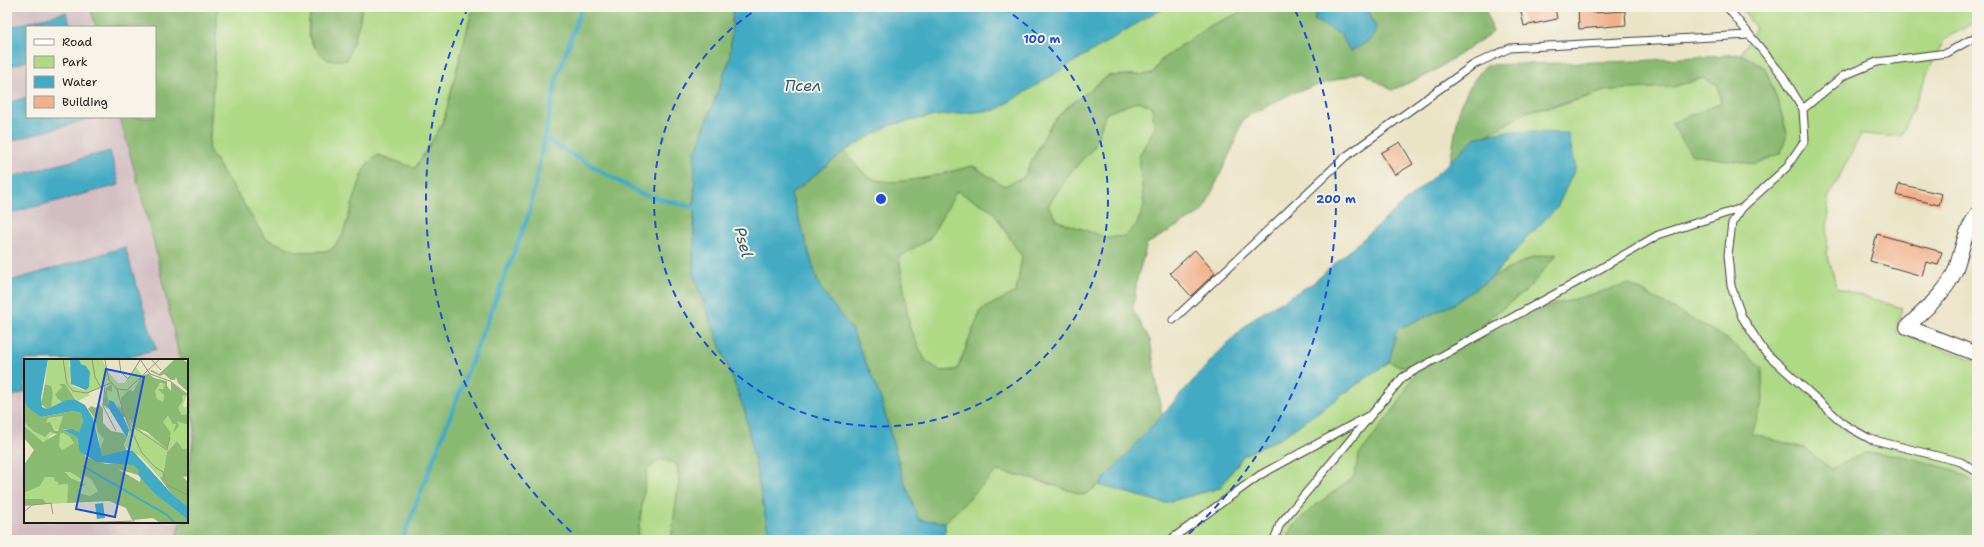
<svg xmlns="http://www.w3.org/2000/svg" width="1984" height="547" font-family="'Shantell Sans',sans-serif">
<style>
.industrial{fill:#d2bec2}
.green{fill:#aed985;stroke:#657a50}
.forest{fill:#8ab972;stroke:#536a47;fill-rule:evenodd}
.water{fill:#43aac3;stroke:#306370}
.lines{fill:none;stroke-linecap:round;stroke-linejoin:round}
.stream{stroke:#43aac3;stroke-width:4.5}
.building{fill:#f1b08b}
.lane-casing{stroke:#3b3a36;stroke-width:9}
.street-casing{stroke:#3b3a36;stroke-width:16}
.lane{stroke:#fff;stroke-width:7}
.street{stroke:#fff;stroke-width:14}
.ring{fill:none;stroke:#1d4ed8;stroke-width:2;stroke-dasharray:7 5}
.labels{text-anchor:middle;stroke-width:4;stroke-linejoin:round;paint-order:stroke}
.water-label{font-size:16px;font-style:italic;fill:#2e5c67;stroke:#f7f3e8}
.inset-river{fill:none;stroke:#43aac3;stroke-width:2}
.inset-road{fill:none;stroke:#989482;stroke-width:1}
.view{fill:#1d4ed8;fill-opacity:0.15;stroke:#1d4ed8;stroke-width:2}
.inset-edge{fill:none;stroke:#1c1c1c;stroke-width:2}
.centre{fill:#1d4ed8;stroke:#f7f3e8;stroke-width:2}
.ring-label{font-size:12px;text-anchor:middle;font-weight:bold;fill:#1d4ed8;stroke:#f7f3e8;stroke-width:4;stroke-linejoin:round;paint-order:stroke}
</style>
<rect width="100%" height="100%" fill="#f7f3e8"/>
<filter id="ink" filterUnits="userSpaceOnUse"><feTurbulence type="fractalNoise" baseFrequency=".025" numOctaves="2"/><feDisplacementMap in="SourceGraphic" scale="8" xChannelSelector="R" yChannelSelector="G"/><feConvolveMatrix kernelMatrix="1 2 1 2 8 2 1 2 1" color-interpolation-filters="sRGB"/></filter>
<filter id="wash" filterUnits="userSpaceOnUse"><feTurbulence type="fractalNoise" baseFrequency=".012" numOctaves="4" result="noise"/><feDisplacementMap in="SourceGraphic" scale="16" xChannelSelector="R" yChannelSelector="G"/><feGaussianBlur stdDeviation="0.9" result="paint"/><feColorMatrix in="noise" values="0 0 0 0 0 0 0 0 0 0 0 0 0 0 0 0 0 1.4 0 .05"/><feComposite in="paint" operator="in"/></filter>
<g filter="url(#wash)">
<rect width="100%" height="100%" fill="#eae4c6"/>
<g class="industrial">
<path d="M7 7H90L96 27H27V117H120L153 239 180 360H25V522H180L176 540H7Z"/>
<path d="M187 390 195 427 187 487Z"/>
</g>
<g class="green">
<path d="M218 7H260L262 9 264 7H311C307 36 304 41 329 60L347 59 359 24 362 7H473L443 123 415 168 378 155 365 166 342 237 330 251 298 252 266 239 209 150Z"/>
<path d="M1170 7H1261L1243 11 1162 59 1152 74 1108 76 1065 109 1051 124 1023 178 1004 186 973 166C947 172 891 191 867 176 859 171 851 158 845 151L890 125 928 117 1154 13Z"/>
<path d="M1740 7H1977V21L1945 39 1932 63 1901 137 1861 134 1828 199 1827 253 1837 288 1902 308 1896 332 1977 361V485L1957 471 1902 456 1865 453 1831 469 1804 448 1751 434 1763 400 1480 325 1529 288 1533 257 1491 278 1525 240 1557 208 1507 131 1487 135 1528 111 1569 103 1608 90 1672 87 1703 78 1718 85 1721 104 1672 123 1787 133 1778 102 1765 68 1741 54 1756 28Z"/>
<path d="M1139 101 1152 107 1155 127 1139 156 1144 207 1137 224 1125 236 1108 238 1058 221 1048 205 1069 174 1094 147 1106 113Z"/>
<path d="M957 190 992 210 1022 257 1016 292 981 310 957 370 940 371 925 360 910 329 899 257 929 239Z"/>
<path d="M1389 362 1406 368 1416 374 1398 404 1359 455 1354 477C1333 494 1296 515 1286 540H945V522L997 471 1031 478 1084 495 1099 485 1164 503 1220 488 1244 455 1281 438Z"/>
<path d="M660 459 677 464 679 481 671 540H637L647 470Z"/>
</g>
<g class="forest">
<path d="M90 7H218L209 150 266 239 299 252 330 251 342 237 365 166 378 155 415 168 443 123 473 7H733L730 58 695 153 693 274 745 412 770 540H671L679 481 677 464 660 459 647 470 637 540H176L180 522H187V487L195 427 187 390V360H180L153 239 120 117H155V27H96Z"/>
<path d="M311 7H362L359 24 347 60H328C305 41 308 35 311 7Z"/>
<path d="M1261 7H1318L1314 20 1341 34 1376 28 1367 7H1485L1493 32 1431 73 1392 90 1362 72 1292 93 1243 119 1232 149 1203 211 1147 244 1137 279 1133 310 1150 340 1162 416 1099 485 1084 495 1031 478 997 471 945 522 919 520 902 475 880 396 852 330 819 286 791 194 845 151C851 158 859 171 867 176 891 191 947 172 973 166L1004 186 1023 178 1051 124 1065 109 1108 76 1152 74 1162 59 1209 26 1243 11ZM1139 101 1152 107 1155 127 1139 156 1144 207 1137 224 1125 236 1108 238 1058 221 1048 206 1069 174 1094 147 1106 113ZM957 191 992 210 1022 257 1016 292 981 310 957 370 940 371 925 360 910 329 899 257 929 239Z"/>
<path d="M1741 54 1765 68 1778 102 1787 133 1781 153 1755 164 1692 155 1671 123 1721 103 1718 85 1703 78 1672 87 1608 90 1569 102 1528 111 1487 135 1475 138 1450 162 1460 106 1471 84 1486 65 1637 61Z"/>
<path d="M1557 254 1529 288 1481 325 1629 284 1724 337 1762 368 1763 400 1752 434 1804 448 1831 469 1865 453 1902 456 1957 471 1977 485V540H1286C1296 515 1333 494 1354 477L1359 455 1398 404 1415 374 1406 368 1389 362 1397 329 1452 305 1491 278 1533 257Z"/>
</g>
<g class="water">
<path d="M733 7H1170L1154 13 996 110 928 117 890 125 845 151 791 194 819 286 852 330 880 396 902 475 919 520 945 522V540H770L745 412 693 274 695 153 730 58Z"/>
<path d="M1318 7H1367L1376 28 1372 39 1350 52 1341 34 1314 20Z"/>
<path d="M66 12 71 27H27V61L7 67V28Z"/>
<path d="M27 97V117H97L7 142V103Z"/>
<path d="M1507 131 1568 133 1576 167 1557 208 1525 240 1491 278 1452 305 1397 329 1389 362 1281 438 1244 455 1220 488 1164 503 1099 485 1217 354 1252 319 1313 283 1450 162 1475 138Z"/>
<path d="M110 151 119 185 7 214V178Z"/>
<path d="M125 247 156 349 121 360H25V392L7 398V282Z"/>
</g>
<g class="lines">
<g class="stream">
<path d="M545 139 641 194 700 209"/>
<path d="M402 540 529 214 557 77 582 7"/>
</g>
</g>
<g id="blocks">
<g class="building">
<path d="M1520 7H1555L1557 19 1524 26Z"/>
<path d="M1578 7H1591L1592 13 1625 11 1626 25 1579 29Z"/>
<path d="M1400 142 1413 164 1395 175 1381 153Z"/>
<path d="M1899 184 1942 194 1939 205 1896 195Z"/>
<path d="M1877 234 1942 252 1938 265 1926 262 1922 276 1870 261Z"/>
<path d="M1195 250 1215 273 1191 296 1170 273Z"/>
</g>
</g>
</g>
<g filter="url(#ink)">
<use href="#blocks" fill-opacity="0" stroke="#3b3a36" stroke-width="1"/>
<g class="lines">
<defs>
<g id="lane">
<path d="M1727 7 1783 76 1803 109 1805 140 1786 168 1742 208 1732 223 1728 255 1731 286 1742 317 1764 351 1845 425 1870 439 1961 462 1977 472"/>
<path d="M1803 109 1843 76 1877 62 1947 53 1977 36"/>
<path d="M1173 320 1345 157 1473 65 1510 48 1749 35"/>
<path d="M1170 540 1260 475 1368 416"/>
<path d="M1274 540 1280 524 1403 377 1579 281 1658 235 1742 208"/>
</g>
<path id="street" d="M1977 214C1963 235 1963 249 1955 271 1946 293 1923 311 1907 327L1977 354"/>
</defs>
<use href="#lane" class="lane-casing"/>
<use href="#street" class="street-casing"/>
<use href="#lane" class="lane"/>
<use href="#street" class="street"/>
</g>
</g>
<g class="ring">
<path d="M1003 8A227 227 0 1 1 759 8"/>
<path d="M580 540A455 455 0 0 1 467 10M1295 10A455 455 0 0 1 1182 540"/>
</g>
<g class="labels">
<g class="water-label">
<text x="803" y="91">Псел</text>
<text transform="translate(744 242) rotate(75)" y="6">Psel</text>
</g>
</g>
<g transform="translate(24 359)">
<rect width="164" height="164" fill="#eae4c6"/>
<path d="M24 0H46L45 7 48 11 46 21 49 27 59 31 65 28 66 13 62 7 57 5 55 0H78L84 13 94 24H100L112 8 118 16 97 50 90 43 84 47 83 31 88 33 83 26 64 34 66 36 54 42 42 27H38L34 40 38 43 27 48V27L21 25ZM141 24 140 29 135 30 140 36 139 43 133 40 131 32V27ZM163 36 159 46 160 49 163 47 164 50V58L163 55 158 56 154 49 159 42 158 37ZM100 55 119 73 131 79H145L147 76 139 63 144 57 152 65 153 72V62L164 66V89L159 90 153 82 147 88 143 93 139 118 136 119 117 98 100 87 105 75ZM68 56 80 80 75 92V81ZM40 57 34 71 31 72 30 68 22 64 24 59ZM0 63 9 72 33 74 26 77 23 82H15L0 67ZM39 74 45 77 50 84 38 91 35 87V75ZM41 113H46L57 120 59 116 67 120 74 132 66 137 55 134V128L59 129ZM21 118H30L36 123 34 126 44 125 43 144 23 145 19 140H0V134L16 127Z" fill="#aed985"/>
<path d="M151 0H158L164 4 163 32 154 24 152 18 151 21H147L140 15 136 17 126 12 128 11 135 15ZM125 15 130 19 143 22V27L147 32V23L163 36 158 37 159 42 154 49 158 56 163 55 164 66 153 62 155 67 149 74 152 65H149L144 57 139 63 147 74 143 90 123 73 111 68 106 61 96 56 93 45 97 49V39L105 31 109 32 118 16ZM136 24 141 25 139 30H134L140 36 139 43 133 40 131 32ZM21 25 27 27 29 35 27 48 23 50 17 45ZM35 25H41L52 41 38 43 34 40 31 36 38 28ZM88 26V33L83 31 85 50 79 46 82 28ZM0 43 17 58 49 52 57 54 59 62 55 75 42 70 39 71 53 78 54 84 62 98 82 105 103 103 109 106 116 111 114 116 94 110 116 123 117 118 131 135 164 161V164H136L129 159 108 161 102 149 85 142 43 144 44 125 34 126 35 123 31 122 30 118H21L16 127 0 134V106L10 91 0 79V67L19 83 33 75 26 73 21 78 9 72 0 63ZM39 57 34 72H31L26 63 22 64 24 59ZM39 74 45 77 50 84 38 91 35 87 36 75ZM41 113H46L57 120 59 116 67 120 74 132 66 137 55 134V128L62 126 47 119ZM75 45 79 50V64L87 72 99 74 103 79 100 86 103 93 78 97 75 92 80 80 74 73 71 59 64 50 67 47 72 49ZM153 82 159 90 164 89V117L159 118 164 123V148L147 134 136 119 139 117 143 93ZM0 140H19L23 145 0 147Z" fill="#8ab972" fill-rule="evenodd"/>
<path d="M0 0H24L17 39 18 48 23 50 42 41H52L61 46 69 59 78 97 103 91 109 92 147 134 164 148V161L131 135 114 116 115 111 109 106 73 103 56 93 53 78 39 71 49 70 55 74 59 62 57 54 49 52 17 58 6 50 0 43ZM46 0H55L57 5 62 7 66 13 65 28 62 31 47 25ZM85 41 90 43 99 57 105 71 103 79 84 48ZM79 144 81 159 73 160 71 145Z" fill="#43aac3"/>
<path class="inset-river" d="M59 107 143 156 151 164"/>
<path class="inset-road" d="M39 0 43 25 49 32 63 34 87 24M68 0 71 18 77 29M95 0 97 13 104 20 116 1M116 0 126 15 146 22 164 36M127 0 137 11M81 1 85 21 93 30 100 56 108 67 143 91 146 78M81 27 79 47 92 72M93 30 103 31 136 0M102 60 118 94 131 108 139 113 143 126 164 136M0 153 8 146 27 144 29 155M56 164 111 162"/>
<path class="view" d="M82 10 120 18 91 158 52 150Z"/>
<rect width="164" height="164" class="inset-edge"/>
</g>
<circle cx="881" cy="199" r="6" class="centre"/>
<g class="ring-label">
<text x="1042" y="43">100 m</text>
<text x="1336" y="203">200 m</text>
</g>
<rect width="1984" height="547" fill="none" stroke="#f7f3e8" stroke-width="24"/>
<rect x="26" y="26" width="130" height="92" fill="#f7f3e8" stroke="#9f9d96"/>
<rect x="34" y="39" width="20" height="6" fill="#ffffff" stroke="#9f9d96"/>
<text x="62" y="46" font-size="12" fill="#1c1c1c">Road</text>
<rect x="34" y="56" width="20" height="12" fill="#aed985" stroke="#9f9d96"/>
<text x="62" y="66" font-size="12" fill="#1c1c1c">Park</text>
<rect x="34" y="76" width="20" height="12" fill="#43aac3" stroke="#9f9d96"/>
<text x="62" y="86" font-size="12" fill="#1c1c1c">Water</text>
<rect x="34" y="96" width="20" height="12" fill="#f1b08b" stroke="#9f9d96"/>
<text x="62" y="106" font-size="12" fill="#1c1c1c">Building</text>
</svg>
